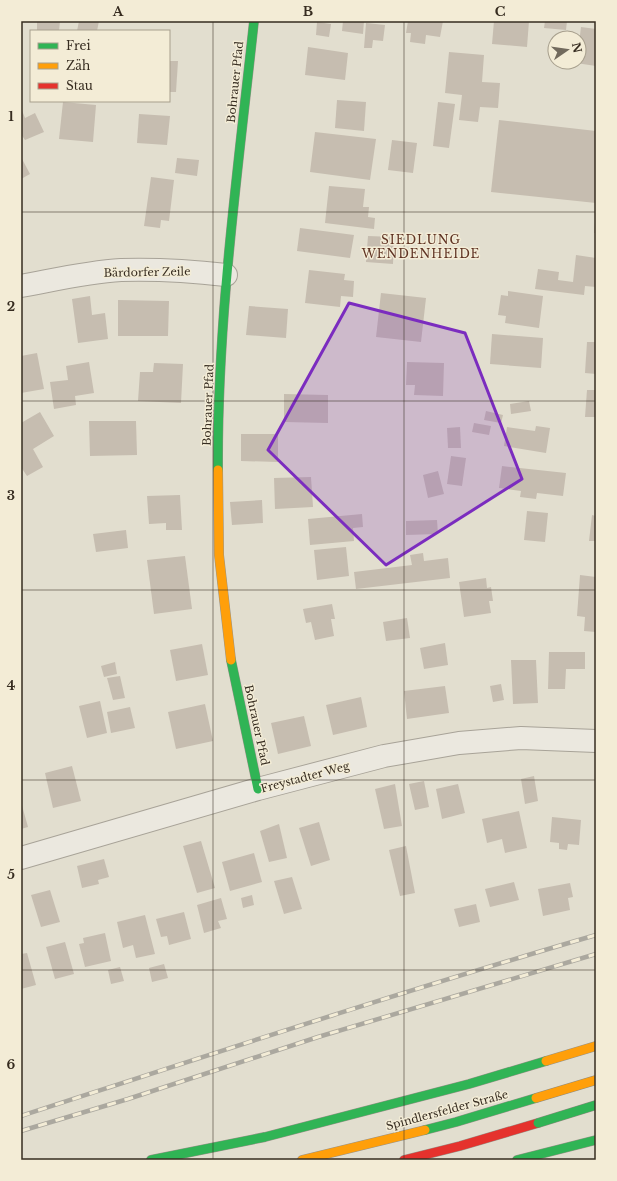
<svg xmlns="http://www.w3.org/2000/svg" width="617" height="1181" font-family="'Libre Baskerville',serif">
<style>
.building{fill:#c6bdb0}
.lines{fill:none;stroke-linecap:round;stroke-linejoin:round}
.street-casing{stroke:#a8a398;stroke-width:24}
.fast-casing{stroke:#979288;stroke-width:10}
.slow-casing{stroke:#979288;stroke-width:10}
.jam-casing{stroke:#979288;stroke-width:10}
.street{stroke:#ebe8df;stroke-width:22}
.fast{stroke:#30b455;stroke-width:9}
.slow{stroke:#ff9f0a;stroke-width:9}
.jam{stroke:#e5322d;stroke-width:9}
.rail-casing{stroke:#aba89f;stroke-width:4.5}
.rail{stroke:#f3ecd6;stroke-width:3;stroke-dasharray:9;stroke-linecap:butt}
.fast-bridge-casing{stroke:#8d897f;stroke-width:10;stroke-linecap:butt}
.slow-bridge-casing{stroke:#8d897f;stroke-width:10;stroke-linecap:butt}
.fast-bridge{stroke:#30b455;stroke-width:9}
.slow-bridge{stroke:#ff9f0a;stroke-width:9}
.marked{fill:#7b2cbf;fill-opacity:0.2;stroke:#7b2cbf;stroke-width:3;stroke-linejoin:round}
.grid{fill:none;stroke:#362c20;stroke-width:1;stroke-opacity:0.55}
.labels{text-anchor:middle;stroke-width:3;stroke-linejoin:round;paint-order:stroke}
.street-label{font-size:11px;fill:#362c20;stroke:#f3ecd6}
.neighbourhood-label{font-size:12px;letter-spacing:1px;fill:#5f3323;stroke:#f3ecd6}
.neatline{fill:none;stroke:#362c20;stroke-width:1.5}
.grid-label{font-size:13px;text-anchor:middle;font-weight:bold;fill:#362c20}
</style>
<rect width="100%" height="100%" fill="#e2decf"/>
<g class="building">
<path d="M37 21H60L59 31H37Z"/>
<path d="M79 21H99L97 31H77Z"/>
<path d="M343 21H364L363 34 342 31Z"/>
<path d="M408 21H443L440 37 426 35 425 44 410 42 411 33H406Z"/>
<path d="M494 21H529L527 47 492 44Z"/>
<path d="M545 21H567L566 30 544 28Z"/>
<path d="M317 22 331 24 329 37 316 35Z"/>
<path d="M366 23 385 25 383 41 373 40 372 48H364Z"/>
<path d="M581 27 596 29V66L576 63 577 62H579V44Z"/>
<path d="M308 47 348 53 345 80 305 75Z"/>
<path d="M449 52 484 55 482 82 500 83 498 108 480 107 478 122 459 120 462 95 445 93Z"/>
<path d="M169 61H178L176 92H169Z"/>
<path d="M337 100 366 102 364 131 335 128Z"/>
<path d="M63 102 96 105 93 142 59 139Z"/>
<path d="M438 102 455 104 449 148 433 146Z"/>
<path d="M21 108 25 118 35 113 44 132 25 140 21 134Z"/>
<path d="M139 114 170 116 167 145 137 143Z"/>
<path d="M499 120 596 131V203L491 192Z"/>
<path d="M315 132 376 139 370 180 310 172Z"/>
<path d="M392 140 417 143 413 173 388 170Z"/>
<path d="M21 157 30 174 21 179Z"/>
<path d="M177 158 199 160 197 176 175 173Z"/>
<path d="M151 177 174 180 169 221 161 220 160 228 144 226Z"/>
<path d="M329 186 365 189 363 207H369L368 217 375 218 374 229 325 223Z"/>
<path d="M595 222H596V233H594Z"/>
<path d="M300 228 354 235 350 258 297 251Z"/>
<path d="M368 236 394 237 393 264 366 262Z"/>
<path d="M576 255 596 258V287L585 286 584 295 535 289 538 269 559 272 558 280 573 282Z"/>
<path d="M309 270 345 274 344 280 354 281 353 297 341 296 340 307 305 303Z"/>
<path d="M508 291 543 296 539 328 505 323 506 316 498 315 501 295 508 296Z"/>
<path d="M381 293 426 298 421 342 376 337Z"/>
<path d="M90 296 92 315 105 313 108 339 78 343 72 299Z"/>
<path d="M118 300 169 301 168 336H118Z"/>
<path d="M249 306 288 309 286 338 246 335Z"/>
<path d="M492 334 543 338 541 368 490 364Z"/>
<path d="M587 342H596V374L585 373Z"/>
<path d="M37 353 44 389 21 393V356Z"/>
<path d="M89 362 94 393 75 396 76 405 54 409 50 382 68 380 66 366Z"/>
<path d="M407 362 444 363 443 396 414 395 415 385H406Z"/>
<path d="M154 363 183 364 181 403 138 401 140 372H153Z"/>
<path d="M587 390H596V417H585Z"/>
<path d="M284 394 328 395V423L284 422Z"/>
<path d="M529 401 531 411 511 414 510 404Z"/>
<path d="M486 411 503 415 501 423 484 420Z"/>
<path d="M40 412 54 436 33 449 43 467 27 476 21 467V423Z"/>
<path d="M89 421H136L137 455 90 456Z"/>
<path d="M474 423 491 426 489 435 472 432Z"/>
<path d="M536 426 550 428 546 453 504 446 507 427 535 431Z"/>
<path d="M460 427 461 448H448L447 428Z"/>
<path d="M241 434H278V462L241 461Z"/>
<path d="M451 456 466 458 462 486 447 484Z"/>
<path d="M502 466 566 473 563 496 537 493 536 499 520 497 521 491 499 488Z"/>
<path d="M438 471 444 494 428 498 423 475Z"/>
<path d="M311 477 313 507 275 509 274 478Z"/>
<path d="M180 495 182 530H166V523L149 524 147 496Z"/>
<path d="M262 500 263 523 232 525 230 502Z"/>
<path d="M527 511 548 513 545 542 524 540Z"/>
<path d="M362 514 363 527 353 528 354 541 310 545 308 519Z"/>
<path d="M592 515 596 516V541H589Z"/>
<path d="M437 520 438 534 406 535V521Z"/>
<path d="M126 530 128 548 96 552 93 534Z"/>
<path d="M346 547 349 576 317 580 314 550Z"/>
<path d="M423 553 424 561 448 558 450 578 356 589 354 572 412 565 410 555Z"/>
<path d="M185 556 192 609 154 614 147 560Z"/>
<path d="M580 575 596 577V632L584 631 585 617 577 616Z"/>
<path d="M486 578 487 588 491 587 493 601H489L491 613 464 617 459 582Z"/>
<path d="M332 604 335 619H331L334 636 315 640 311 622 306 623 303 609Z"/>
<path d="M407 618 410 638 386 641 383 622Z"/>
<path d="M445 643 448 665 424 669 420 648Z"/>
<path d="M202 644 208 675 176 681 170 650Z"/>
<path d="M549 652H585V669H566L565 689H548Z"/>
<path d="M511 660H536L538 703 513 704Z"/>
<path d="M115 662 117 674 104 677 101 666Z"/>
<path d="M120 676 125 698 113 700 107 678Z"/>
<path d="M501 684 504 700 493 702 490 686Z"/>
<path d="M445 686 449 713 407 719 404 691Z"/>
<path d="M361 697 367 727 333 735 326 705Z"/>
<path d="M100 701 107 733 87 738 79 706Z"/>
<path d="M205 704 213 741 176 749 168 712Z"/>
<path d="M130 707 135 728 111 733 107 712Z"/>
<path d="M304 716 311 746 278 754 271 723Z"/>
<path d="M72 766 81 801 53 808 45 773Z"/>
<path d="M534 776 538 801 525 804 521 779Z"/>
<path d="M424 781 429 807 415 810 409 784Z"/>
<path d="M395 784 402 826 384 829 375 789Z"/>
<path d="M458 784 465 813 442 819 436 789Z"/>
<path d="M21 802 28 827 21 829Z"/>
<path d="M519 811 527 848 505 853 502 839 487 843 482 819Z"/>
<path d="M552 817 581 820 579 845 568 844 567 850 559 849V843L550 842Z"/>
<path d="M319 822 330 860 311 866 299 828Z"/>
<path d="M279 824 287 858 269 862 260 831Z"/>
<path d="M201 841 215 888 197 893 183 846Z"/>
<path d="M406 846 415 893 400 896 389 850Z"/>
<path d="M254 853 262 882 230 891 222 862Z"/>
<path d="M104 859 109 877 98 880 99 884 82 888 77 866Z"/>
<path d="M292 877 302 909 284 914 274 881Z"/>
<path d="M514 882 519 900 490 907 485 889Z"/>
<path d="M570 883 573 897 568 898 570 910 543 916 538 889Z"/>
<path d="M50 890 60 922 41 927 31 895Z"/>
<path d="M252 895 254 905 243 908 241 898Z"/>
<path d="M221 898 227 919 218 921 221 928 204 933 197 905Z"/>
<path d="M476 904 480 922 459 927 454 909Z"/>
<path d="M184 912 191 939 169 945 167 936 161 937 156 919Z"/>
<path d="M145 915 155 954 136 958 133 945 123 948 117 922Z"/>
<path d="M105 933 111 961 85 967 79 944 84 943 83 938Z"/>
<path d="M65 942 74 974 55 979 46 947Z"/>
<path d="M27 953 36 985 21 989V954Z"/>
<path d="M164 964 168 978 152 982 149 968Z"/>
<path d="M120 967 124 981 111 984 108 970Z"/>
</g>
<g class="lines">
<defs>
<g id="street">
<path d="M21 286C54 280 87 272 121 270 156 269 191 271 226 275"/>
<path d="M21 858 258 789 384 756 459 743 521 738 596 741"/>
</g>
<g id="fast">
<path d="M218 470C217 320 238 170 254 21"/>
<path d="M231 660 258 789"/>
<path d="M425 1130 456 1122 536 1098"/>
<path d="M151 1160 265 1137 469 1084 546 1061"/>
<path d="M517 1160 596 1140"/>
</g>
<g id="slow">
<path d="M218 470 219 555 231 660"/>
<path d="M546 1061 596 1046"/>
<path d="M302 1160 425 1130"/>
</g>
<path id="jam" d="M404 1160 460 1146 538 1123"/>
</defs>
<use href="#street" class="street-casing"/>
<use href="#fast" class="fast-casing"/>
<use href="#slow" class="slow-casing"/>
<use href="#jam" class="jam-casing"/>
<use href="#street" class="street"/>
<use href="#fast" class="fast"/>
<use href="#slow" class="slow"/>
<use href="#jam" class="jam"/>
<defs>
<g id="rail">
<path d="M21 1116C212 1054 403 991 596 935"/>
<path d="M21 1131 128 1099 318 1037 596 954"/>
</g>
</defs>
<use href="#rail" class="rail-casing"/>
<use href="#rail" class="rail"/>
<defs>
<path id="fast-bridge" d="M538 1123 596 1105"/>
<path id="slow-bridge" d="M536 1098 596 1080"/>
</defs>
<use href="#fast-bridge" class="fast-bridge-casing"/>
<use href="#slow-bridge" class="slow-bridge-casing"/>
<use href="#fast-bridge" class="fast-bridge"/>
<use href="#slow-bridge" class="slow-bridge"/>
</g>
<path class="marked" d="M349 303 465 333 522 479 386 565 268 450Z"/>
<path class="grid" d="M213 21V1160M404 21V1160M21 212H596M21 401H596M21 590H596M21 780H596M21 970H596"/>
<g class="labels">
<g class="street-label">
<text transform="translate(235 82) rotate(-84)" y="4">Bohrauer Pfad</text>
<text transform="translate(147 272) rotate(-1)" y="4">Bärdorfer Zeile</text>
<text transform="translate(208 405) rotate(-88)" y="4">Bohrauer Pfad</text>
<text transform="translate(257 725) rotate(78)" y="4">Bohrauer Pfad</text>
<text transform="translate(305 777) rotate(-15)" y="4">Freystadter Weg</text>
<text transform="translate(447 1110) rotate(-15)" y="4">Spindlersfelder Straße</text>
</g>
<g class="neighbourhood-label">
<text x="421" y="244">SIEDLUNG<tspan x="421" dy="14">WENDENHEIDE</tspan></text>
</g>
</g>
<rect width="617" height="1181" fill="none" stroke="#f3ecd6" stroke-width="44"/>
<rect x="30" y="30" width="140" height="72" fill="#f3ecd6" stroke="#a79f8d"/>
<rect x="38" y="43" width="20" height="6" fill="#30b455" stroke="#a79f8d"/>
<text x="66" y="50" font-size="12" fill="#362c20">Frei</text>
<rect x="38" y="63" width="20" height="6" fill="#ff9f0a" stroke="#a79f8d"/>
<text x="66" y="70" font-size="12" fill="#362c20">Zäh</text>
<rect x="38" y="83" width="20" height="6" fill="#e5322d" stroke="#a79f8d"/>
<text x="66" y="90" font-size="12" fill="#362c20">Stau</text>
<g transform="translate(567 50) rotate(77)"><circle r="19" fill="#f3ecd6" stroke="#a79f8d"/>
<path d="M0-3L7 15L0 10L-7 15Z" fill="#726a5d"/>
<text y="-6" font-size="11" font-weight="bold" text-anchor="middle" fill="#362c20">N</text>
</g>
<rect x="22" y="22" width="573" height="1137" class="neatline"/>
<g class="grid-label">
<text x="118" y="16">A</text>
<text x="308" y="16">B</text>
<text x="500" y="16">C</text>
<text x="11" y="121">1</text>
<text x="11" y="311">2</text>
<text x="11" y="500">3</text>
<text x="11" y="690">4</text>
<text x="11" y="879">5</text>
<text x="11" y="1069">6</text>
</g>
</svg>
